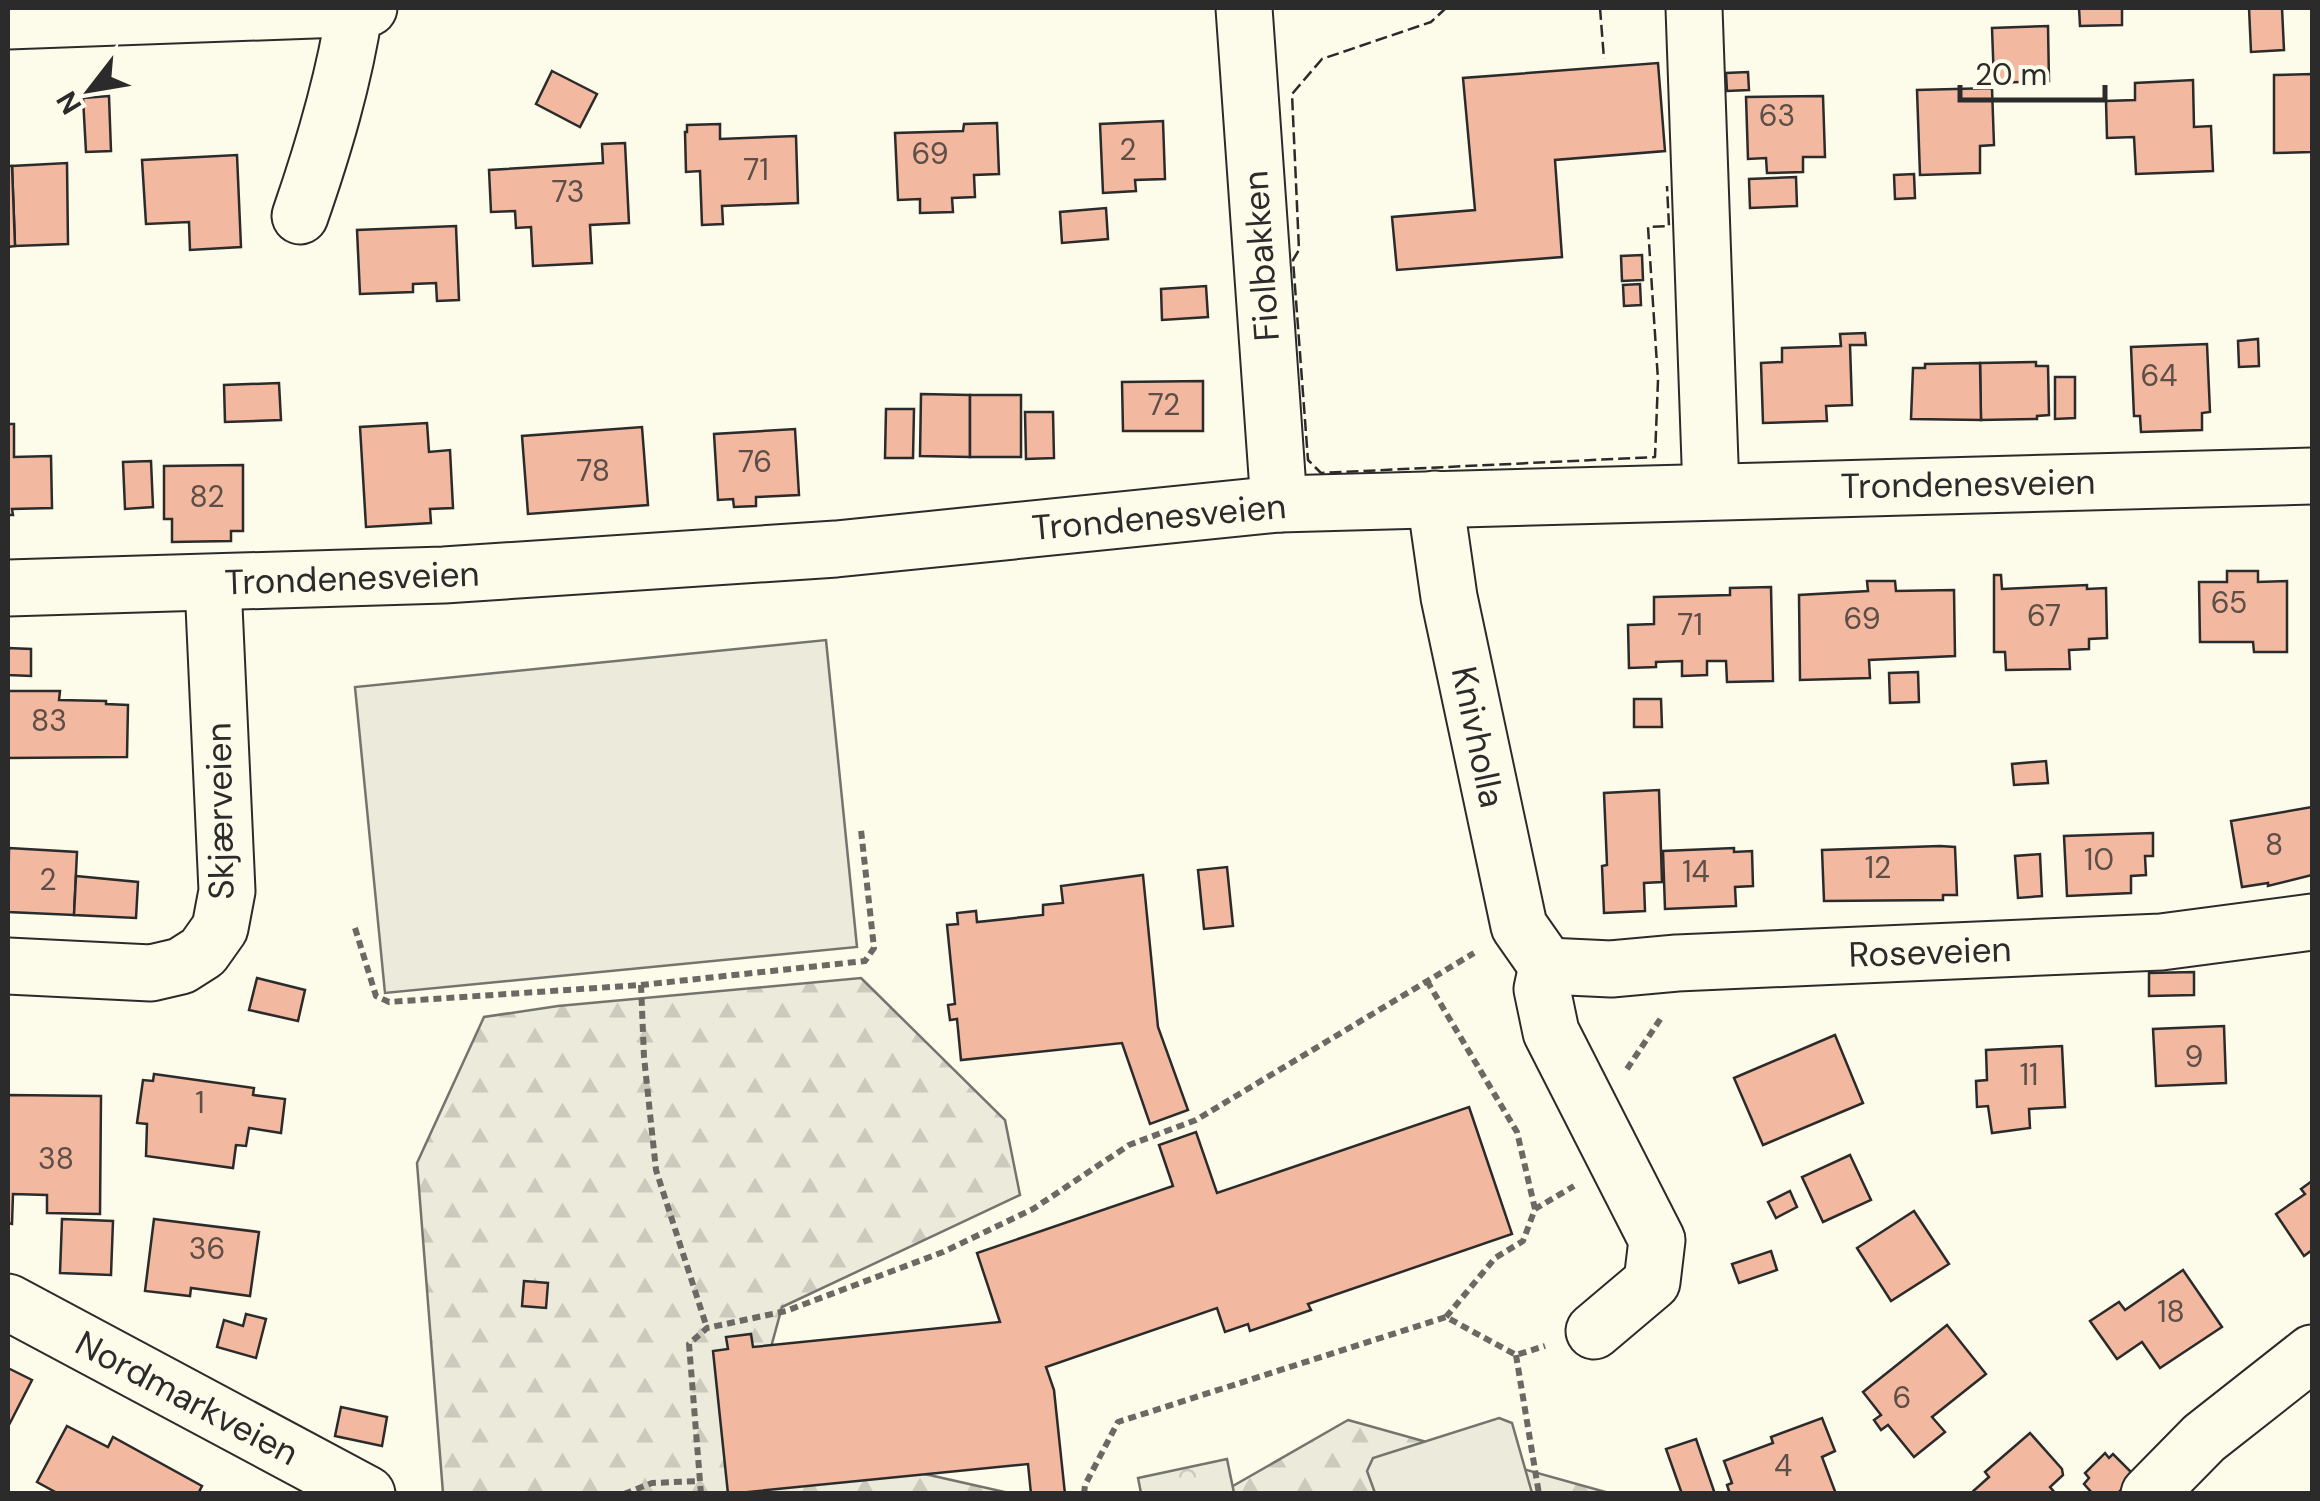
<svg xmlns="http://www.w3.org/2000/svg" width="2320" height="1501" font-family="'DM Sans',sans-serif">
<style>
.forest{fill:url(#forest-firs);stroke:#74746e;stroke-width:2.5}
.park{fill:url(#park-crowns);stroke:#74746e;stroke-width:2.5}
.garden{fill:#ecebdb;stroke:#74746e;stroke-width:2.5}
.building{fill:#f2b8a0;stroke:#2b2b2b;stroke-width:2.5}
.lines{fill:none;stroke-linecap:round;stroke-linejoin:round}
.minor-casing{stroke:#2b2b2b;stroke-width:59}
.major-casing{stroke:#2b2b2b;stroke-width:59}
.path{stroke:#6a6964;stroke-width:6;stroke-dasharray:8 5;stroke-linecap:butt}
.minor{stroke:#fdfbea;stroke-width:55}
.major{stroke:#fdfbea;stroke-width:55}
.fence{stroke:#2b2b2b;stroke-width:2.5;stroke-dasharray:12 5;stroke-linecap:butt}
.labels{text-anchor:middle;stroke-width:8;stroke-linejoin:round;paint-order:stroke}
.number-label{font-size:30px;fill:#5d4e48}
.street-label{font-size:35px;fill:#2b2b2b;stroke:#fdfbea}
</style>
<defs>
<pattern id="forest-firs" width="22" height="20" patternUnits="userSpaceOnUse" patternTransform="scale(2.5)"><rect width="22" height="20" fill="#ecebdb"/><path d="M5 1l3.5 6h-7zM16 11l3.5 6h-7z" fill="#cbcabc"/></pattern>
<pattern id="park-crowns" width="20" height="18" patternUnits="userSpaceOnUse" patternTransform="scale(2.5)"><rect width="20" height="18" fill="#ecebdb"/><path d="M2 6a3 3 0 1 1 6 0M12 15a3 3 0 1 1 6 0" fill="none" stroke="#cbcabc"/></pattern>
</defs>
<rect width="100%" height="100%" fill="#fdfbea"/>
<g class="forest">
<path d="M861 978 1005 1120 1020 1195 782 1307 755 1406 823 1451 1009 1493H443L417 1163 484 1017 558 1006Z"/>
<path d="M1348 1420 1609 1493 1219 1494Z"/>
</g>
<path class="park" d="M1227 1459 1234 1493H1141L1138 1478Z"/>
<g class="garden">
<path d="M826 640 857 947 385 993 355 687Z"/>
<path d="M1499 1418 1512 1423 1532 1493H1375L1367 1471 1373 1458Z"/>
</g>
<g class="building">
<path d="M2079 8H2122V25L2080 26Z"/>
<path d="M2249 8H2282L2284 50 2251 52Z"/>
<path d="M2048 26 2049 81 1994 83 1992 28Z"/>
<path d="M1658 63 1665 151 1555 160 1562 257 1397 270 1392 217 1475 210 1463 78Z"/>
<path d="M552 71 597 94 580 127 536 104Z"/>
<path d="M1748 72 1749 90 1727 91 1726 73Z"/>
<path d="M2312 74V152L2274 153V75Z"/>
<path d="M2193 80 2194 127 2211 126 2213 171 2136 174 2134 137 2107 138 2106 101 2135 100V83Z"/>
<path d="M1992 88 1994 145 1980 146V173L1920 175 1917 90Z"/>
<path d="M109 96 111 151 86 152 83 98Z"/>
<path d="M1823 96 1825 157H1803V172L1767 173 1766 158 1748 159 1746 97Z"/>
<path d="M1163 121 1165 179 1135 180 1136 191 1103 193 1100 124Z"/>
<path d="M997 123 999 174 974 175 975 197 952 198 953 212 920 213V199L898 200 895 133 963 131 964 124Z"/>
<path d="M720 124V139L796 136 798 203 722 206 723 224 702 225 700 171 686 172 685 132H687V125Z"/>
<path d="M625 143 629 223 590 225 592 263 533 266 531 227 516 228 515 211 491 212 489 170 603 163 602 144Z"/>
<path d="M237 155 241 247 190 250 189 222 146 224 142 160Z"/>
<path d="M67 163 68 244 15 246 12 166Z"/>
<path d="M8 166H12L15 246 8 247Z"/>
<path d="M1914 174 1915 198 1895 199 1894 175Z"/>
<path d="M1796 177 1797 206 1750 208 1749 179Z"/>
<path d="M1106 208 1108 239 1062 243 1060 212Z"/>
<path d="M456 226 459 300 437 301 436 283 413 284V292L360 294 357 230Z"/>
<path d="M1642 255 1643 280 1622 281 1621 256Z"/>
<path d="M1640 284 1641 305 1624 306 1623 285Z"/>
<path d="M1206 286 1208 317 1162 320 1161 289Z"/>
<path d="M1865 333 1866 345H1850L1852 405 1826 406 1827 421 1763 423 1761 363 1782 362V348L1841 346 1840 334Z"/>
<path d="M2258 339 2259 366 2239 367 2238 341Z"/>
<path d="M2207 344 2210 412 2202 413V430L2141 432 2140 416H2134L2131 347Z"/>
<path d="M2036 362V366H2048L2049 415 2037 416V419L1981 420 1980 363Z"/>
<path d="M1980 363 1981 420 1911 419 1913 368H1925V364Z"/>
<path d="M2055 377H2075V418L2055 419Z"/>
<path d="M1203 381V431H1123L1122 382Z"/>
<path d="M279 383 281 420 225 422 224 385Z"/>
<path d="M921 394 970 395V457L920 456Z"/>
<rect x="970" y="395" width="51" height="62"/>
<path d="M886 409H914L913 458H885Z"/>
<path d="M1025 412H1053L1054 458 1026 459Z"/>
<path d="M427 423 429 452 450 450 453 508 430 509 431 523 366 527 360 427Z"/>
<path d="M8 424H14V457L51 456 52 508 12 509 13 515H8Z"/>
<path d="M642 427 648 505 528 514 522 436Z"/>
<path d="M795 429 799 495 756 497V506L734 507 733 499 718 500 714 434Z"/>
<path d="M151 461 153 507 125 509 123 462Z"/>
<path d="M243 465V531H231V541L172 542V519H164V466Z"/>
<path d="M2227 571H2258V582L2287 581V652H2254L2253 642H2200L2199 582H2227Z"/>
<path d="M1994 575H2001L2002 589 2087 585V589L2106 588 2107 638 2089 639V649L2069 650 2070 669 2006 670 2005 652H1994Z"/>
<path d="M1867 581H1895L1896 591 1954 590 1955 656 1869 660 1870 678 1800 680 1799 595 1868 591Z"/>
<path d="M1771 587 1773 681 1727 682 1726 661H1707V675L1682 676V661L1656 662V667L1629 668 1628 625 1654 624V597L1730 595V588Z"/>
<path d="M8 648 31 649V676L8 675Z"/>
<path d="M1918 672 1919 702 1890 703 1889 673Z"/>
<path d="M8 691H60L59 700 106 701V704L128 705 127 757 8 758Z"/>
<path d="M1634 699H1661L1662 727H1634Z"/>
<path d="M2046 761 2048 783 2014 785 2012 764Z"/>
<path d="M1659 790 1662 882 1644 883 1645 911 1604 913 1602 866 1607 865 1604 793Z"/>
<path d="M2312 807V875L2268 886V883L2242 887 2231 821Z"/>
<path d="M2153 833V856H2145L2146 875 2131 876V893L2067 896 2064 836Z"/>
<path d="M1940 846 1955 847 1957 895H1943V900L1824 901 1822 850Z"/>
<path d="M9 848 77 852 74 915 8 912Z"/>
<path d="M1734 848V852L1752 851 1753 886 1735 887 1736 906 1665 909 1663 851Z"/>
<path d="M2040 854 2042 896 2018 898 2015 856Z"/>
<path d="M1227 867 1233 926 1204 929 1198 870Z"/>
<path d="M1143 875 1158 1027 1188 1110 1150 1124 1122 1043 961 1060 957 1019 950 1020 948 1005 955 1004 947 925 958 924 957 913 976 911 977 922 1043 915V905L1063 903 1061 886Z"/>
<path d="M76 876 138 882 136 918 74 915Z"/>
<path d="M2194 972V995L2149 996V973Z"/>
<path d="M257 978 305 990 298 1021 249 1010Z"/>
<path d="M2224 1026 2226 1083 2156 1086 2153 1029Z"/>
<path d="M1835 1035 1863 1103 1763 1145 1734 1078Z"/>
<path d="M2062 1046 2065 1107 2029 1109 2030 1128 1992 1133 1988 1106 1977 1107 1976 1081 1987 1080 1986 1050Z"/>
<path d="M154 1074 254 1088 253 1095 285 1099 281 1133 249 1128 246 1146 236 1145 233 1168 146 1156 147 1124 137 1123 143 1080 153 1081Z"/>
<path d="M8 1095 101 1096 100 1214 47 1213V1195L13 1194 12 1224 8 1223Z"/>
<path d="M1469 1107 1512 1234 1308 1304 1311 1310 1250 1331 1248 1324 1225 1332 1217 1308 1046 1367 1054 1390 1065 1494H1031L1028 1464 728 1494 713 1351 728 1349 726 1337 751 1334 753 1347 1000 1322 977 1253 1173 1186 1159 1145 1196 1132 1217 1193Z"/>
<path d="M1850 1155 1871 1200 1823 1222 1802 1177Z"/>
<path d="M2312 1181V1250L2304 1256 2276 1214 2305 1194 2301 1189Z"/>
<path d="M1790 1191 1797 1207 1776 1218 1768 1202Z"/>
<path d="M1914 1211 1949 1264 1891 1301 1857 1248Z"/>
<path d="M62 1219 113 1221 111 1275 60 1273Z"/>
<path d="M154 1219 259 1232 250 1296 191 1288 190 1296 145 1291Z"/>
<path d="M1771 1251 1777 1270 1739 1283 1732 1264Z"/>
<path d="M2183 1270 2222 1327 2160 1368 2142 1342 2117 1359 2090 1321 2119 1302 2125 1310Z"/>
<path d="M524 1281 548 1283 546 1308 522 1306Z"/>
<path d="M246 1314 266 1319 256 1358 217 1347 224 1320 243 1326Z"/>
<path d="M1947 1325 1986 1374 1932 1417 1945 1432 1914 1457 1888 1425 1881 1430 1874 1420 1881 1415 1863 1392Z"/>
<path d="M8 1368 32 1380 10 1423 8 1421Z"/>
<path d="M341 1407 387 1417 382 1446 335 1436Z"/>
<path d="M1822 1418 1835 1451 1822 1457 1836 1494H1730L1727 1485 1732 1483 1724 1461 1773 1443 1771 1437Z"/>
<path d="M67 1426 108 1447 113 1437 202 1486 198 1494H59L37 1482Z"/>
<path d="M2030 1433 2062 1469 2063 1475 2050 1487 2056 1494H1970L1989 1477 1985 1472Z"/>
<path d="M1696 1439 1715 1494H1682L1666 1449Z"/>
<path d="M2105 1453 2109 1458 2113 1454 2135 1476 2117 1494H2093L2084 1484 2089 1478 2085 1473Z"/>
</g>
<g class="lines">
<defs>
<g id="minor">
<path d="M1244 8 1279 504"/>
<path d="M1694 8 1711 491"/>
<path d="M300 216C324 147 344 80 355 8"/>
<path d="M1435 499 1449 597 1519 926 1547 966"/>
<path d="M8 588 444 575 836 549 1279 504 2312 476"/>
<path d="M8 966 151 973 181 966 203 952 220 928 227 891 213 584"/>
<path d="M1547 966 1611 969 1677 963 2161 942 2312 922"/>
<path d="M1547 966 1542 989 1551 1032 1657 1240 1652 1282 1594 1331"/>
<path d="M8 1302 367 1494"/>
<path d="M2149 1494 2204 1438 2312 1353"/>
</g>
<path id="major" d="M8 21 369 8"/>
</defs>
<use href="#minor" class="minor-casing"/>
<use href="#major" class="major-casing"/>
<g class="path">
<path d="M355 928 376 996 389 1002 641 985 865 961 874 948 861 830"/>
<path d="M1427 981 1517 1132 1535 1209"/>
<path d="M641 985 644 1057 656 1170 707 1328"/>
<path d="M1627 1069 1661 1018"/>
<path d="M1446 1317 1495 1258 1523 1241 1535 1209 1574 1186"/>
<path d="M1516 1355 1539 1494"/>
<path d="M624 1494 652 1483 700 1481"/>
<path d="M701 1494 689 1344 707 1328 786 1311 943 1252 1033 1209 1129 1145 1196 1120 1474 953"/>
<path d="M1084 1494 1085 1485 1118 1422 1446 1317 1516 1355 1545 1346"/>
</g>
<use href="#minor" class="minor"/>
<use href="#major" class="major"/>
<g class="fence">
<path d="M1481 8H1446L1431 22 1322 59 1292 94 1299 250 1293 260 1308 460 1321 473 1655 457 1658 380 1648 227 1669 226 1667 186"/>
<path d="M1600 8 1604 59"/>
</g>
</g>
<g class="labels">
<g class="number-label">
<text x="1777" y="126">63</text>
<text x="1128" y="160">2</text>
<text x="930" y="164">69</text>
<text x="756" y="180">71</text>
<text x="568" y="202">73</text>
<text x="2159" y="386">64</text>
<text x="1164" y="415">72</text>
<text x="755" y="472">76</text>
<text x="593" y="481">78</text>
<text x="207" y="507">82</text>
<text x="2229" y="613">65</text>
<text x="2044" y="626">67</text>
<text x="1862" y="629">69</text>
<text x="1690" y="635">71</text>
<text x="49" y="731">83</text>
<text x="2274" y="855">8</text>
<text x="2099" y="870">10</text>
<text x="1878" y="878">12</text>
<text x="1696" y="882">14</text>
<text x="48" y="890">2</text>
<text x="2194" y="1067">9</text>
<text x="2029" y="1085">11</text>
<text x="200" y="1113">1</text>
<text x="56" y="1169">38</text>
<text x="207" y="1259">36</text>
<text x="2171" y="1322">18</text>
<text x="1902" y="1408">6</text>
<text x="1783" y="1476">4</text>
</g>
<g class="street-label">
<text transform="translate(1261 256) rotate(-94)" y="12">Fiolbakken</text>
<text transform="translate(1968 484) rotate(-1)" y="12">Trondenesveien</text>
<text transform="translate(1159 517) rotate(-5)" y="12">Trondenesveien</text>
<text transform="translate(352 578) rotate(-2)" y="12">Trondenesveien</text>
<text transform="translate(1478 737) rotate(78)" y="12">Knivholla</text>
<text transform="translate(220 811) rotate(-91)" y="12">Skjærveien</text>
<text transform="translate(1930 952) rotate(-2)" y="12">Roseveien</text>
<text transform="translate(187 1398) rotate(28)" y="12">Nordmarkveien</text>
</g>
</g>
<rect width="2320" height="1501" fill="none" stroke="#2b2b2b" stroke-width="20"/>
<g transform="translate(90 90) rotate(239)" stroke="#fdfbea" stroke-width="8" paint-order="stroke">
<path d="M0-8L18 38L0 25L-18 38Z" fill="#2b2b2b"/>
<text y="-15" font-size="28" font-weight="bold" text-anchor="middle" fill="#2b2b2b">N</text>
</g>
<path d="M1960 85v15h145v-15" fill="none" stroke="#2b2b2b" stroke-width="5"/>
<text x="1975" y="85" font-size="30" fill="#2b2b2b" stroke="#fdfbea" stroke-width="8" paint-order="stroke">20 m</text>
</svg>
